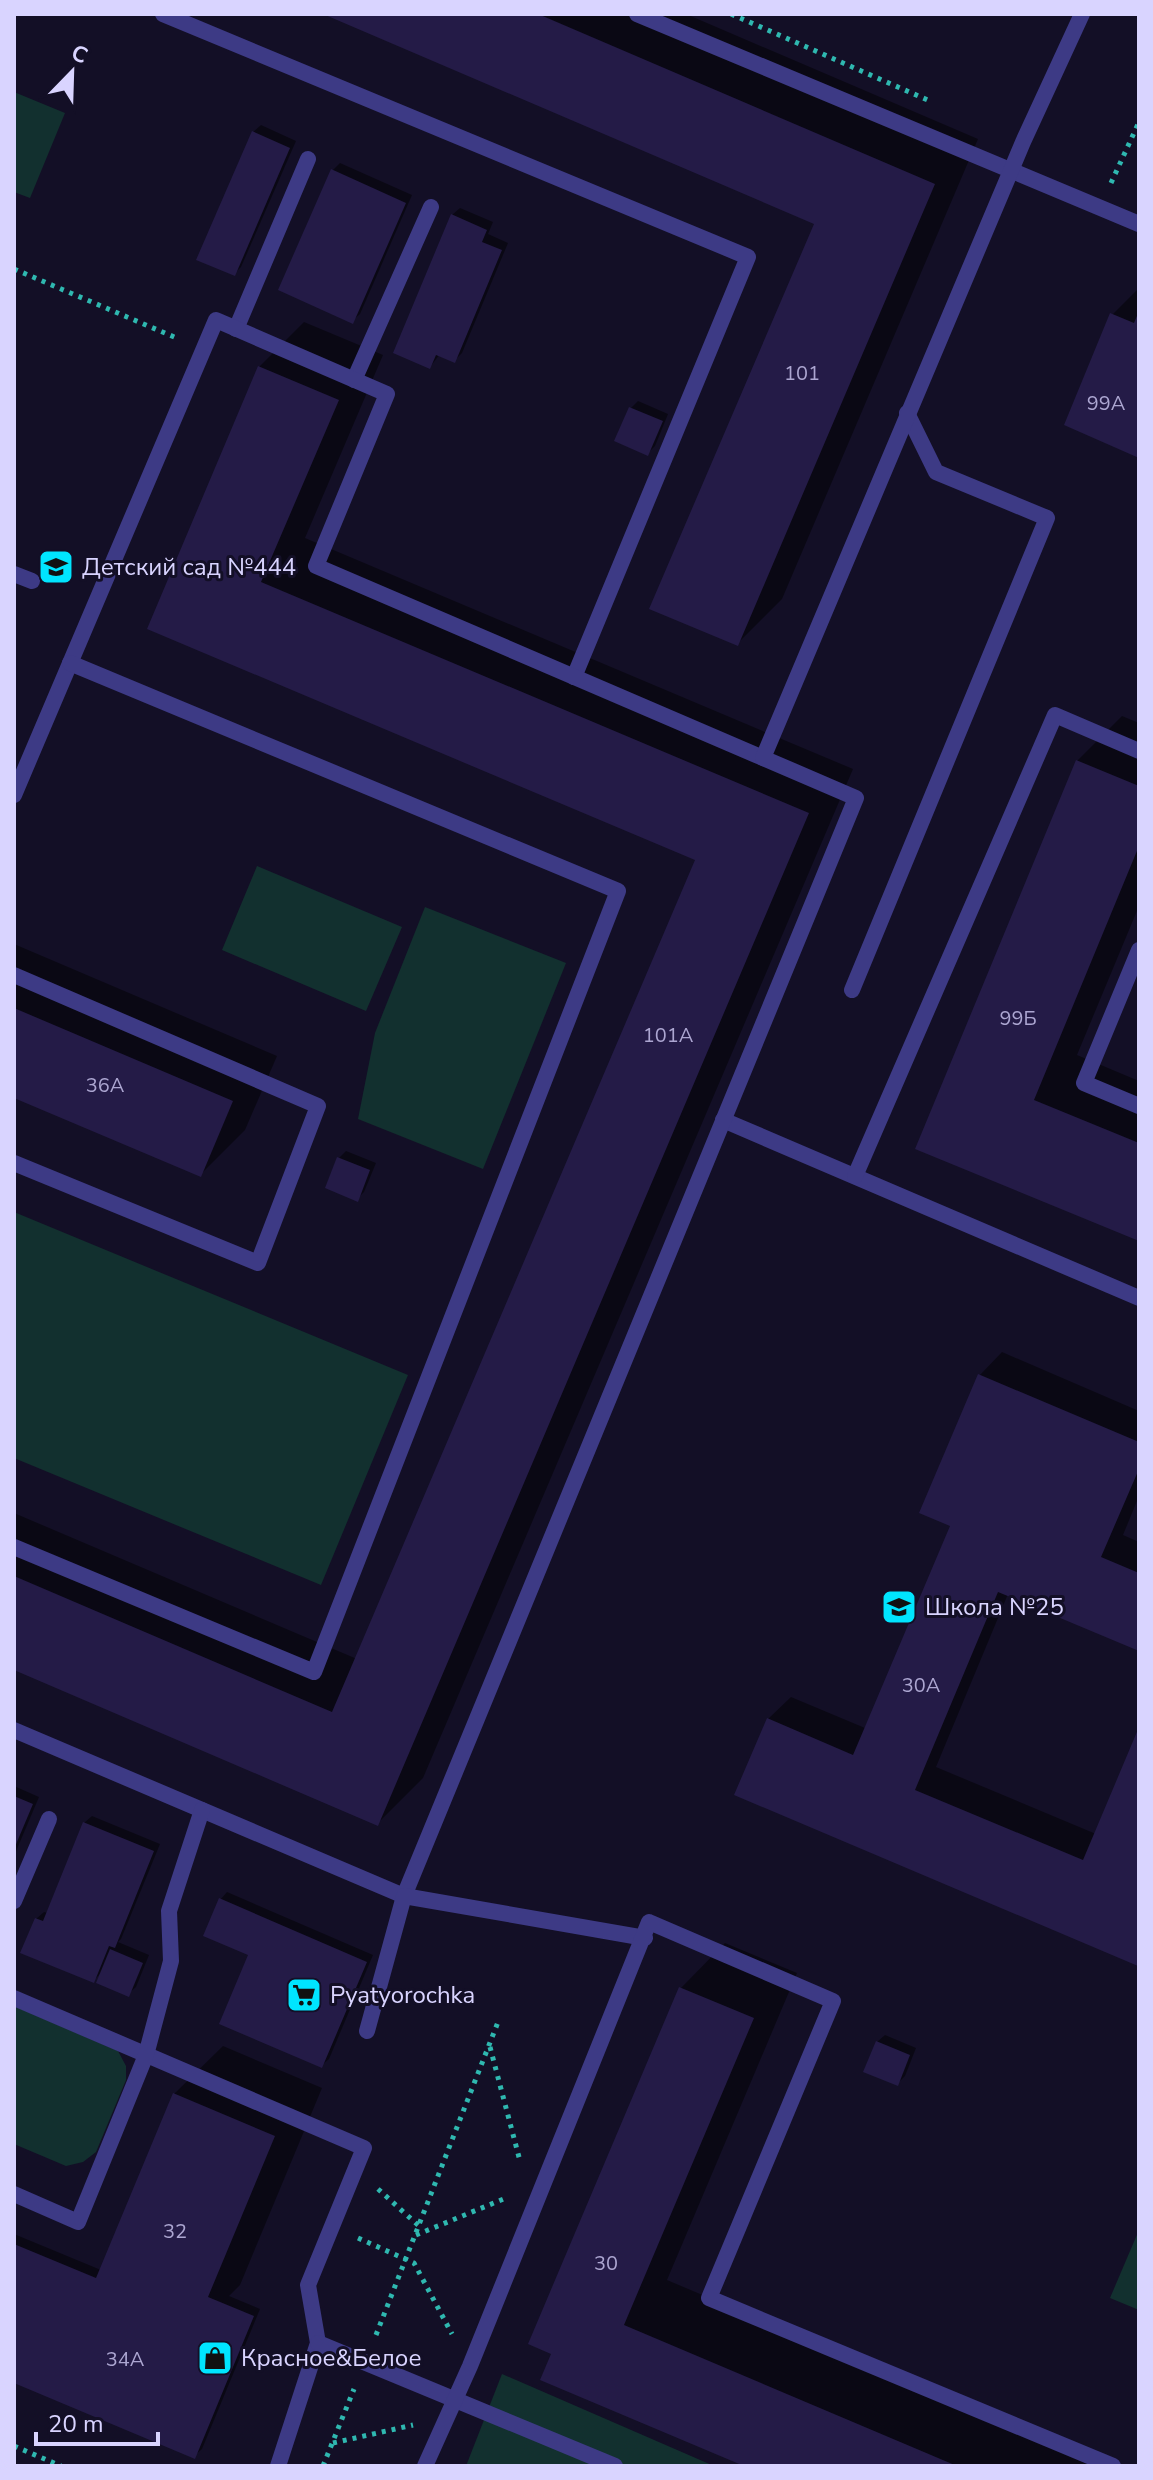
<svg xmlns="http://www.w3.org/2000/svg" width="1153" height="2480" font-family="'Nunito Sans',sans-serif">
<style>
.green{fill:#12302f}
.shadow{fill:#0007}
.building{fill:#241b47}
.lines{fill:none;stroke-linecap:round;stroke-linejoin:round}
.path{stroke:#2fb8b0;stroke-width:5;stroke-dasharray:4 6;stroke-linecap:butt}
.lane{stroke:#3d3a85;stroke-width:16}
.labels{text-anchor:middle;stroke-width:6;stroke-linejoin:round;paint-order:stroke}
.number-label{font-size:20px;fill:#aca6d1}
.poi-label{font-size:24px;fill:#d9d4ff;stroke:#130f26;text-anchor:start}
</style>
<rect width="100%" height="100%" fill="#130f26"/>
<g class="green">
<path d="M14 92 65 113 30 198 14 192Z"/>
<path d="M257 866 402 927 366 1011 222 950Z"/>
<path d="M425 907 566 963 483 1169 358 1119 375 1033Z"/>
<path d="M14 1212 408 1375 321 1585 14 1458Z"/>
<path d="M14 2006 118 2051 126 2066V2080L96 2152 83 2162 66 2166 14 2144Z"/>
<path d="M1139 2230V2310L1110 2298Z"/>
<path d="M502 2374 714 2466H466Z"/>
</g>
<g class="shadow">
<path d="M328 14H686L978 139 782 599 737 644 816 223Z"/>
<path d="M261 125 296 141 241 267 234 274 253 132Z"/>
<path d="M340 163 412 195 360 314 352 321 333 170Z"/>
<path d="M460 208 493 222 488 234 508 243 462 353 455 360 440 354 430 367 452 215Z"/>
<path d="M1139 288V456L1112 315Z"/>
<path d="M304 322 383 355 305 538 853 769 423 1778 378 1823 14 1668V1513L357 1659 697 859 150 628 259 367Z"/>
<path d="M638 401 668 414 655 446 648 453 631 408Z"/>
<path d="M1122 716 1139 723V906L1077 1055 1139 1081V1239L917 1147 1077 761Z"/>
<path d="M14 944 277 1056 245 1130 201 1174 14 1096Z"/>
<path d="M346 1151 376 1163 364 1192 357 1199 339 1158Z"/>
<path d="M1002 1352 1139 1411V1496L1123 1535 1139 1542V1649L1008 1594 936 1767 1096 1834 1139 1732 1137 1964 768 1719 791 1697 865 1728 953 1525 980 1375Z"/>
<path d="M14 1786 39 1797 14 1856Z"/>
<path d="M92 1816 160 1844 121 1939 118 1942 149 1955 136 1987 128 1994 103 1971 93 1981 36 1919 44 1912 48 1913 84 1823Z"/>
<path d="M227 1892 373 1955 329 2059 321 2066 250 1954 220 1900Z"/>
<path d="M725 1943 797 1973 667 2280 1107 2466H749L543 2379 681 1988Z"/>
<path d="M885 2035 916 2048 905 2076 897 2084 877 2042Z"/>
<path d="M223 2046 322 2088 240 2285 229 2296 260 2309 202 2449 194 2456 14 2381V2234L101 2270 174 2094Z"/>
</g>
<g class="building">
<path d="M323 14H538L935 184 738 646 649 609 814 224Z"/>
<path d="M252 131 290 148 235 276 196 260Z"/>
<path d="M331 169 406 203 353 324 278 290Z"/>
<path d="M451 214 487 230 482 242 502 250 455 363 436 355 430 369 393 353Z"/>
<path d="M1139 311V458L1064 425 1110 313 1134 323Z"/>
<path d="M258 366 339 400 261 582 809 813 378 1826 14 1670V1576L332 1712 695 860 147 629Z"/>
<path d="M629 407 663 421 648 456 614 441Z"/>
<path d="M1076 760 1139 786V846L1034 1100 1139 1143V1241L915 1149Z"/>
<path d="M14 1008 233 1101 201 1177 14 1098Z"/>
<path d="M337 1157 370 1170 358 1202 325 1188Z"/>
<path d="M978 1374 1139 1442V1469L1101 1557 1139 1573V1651L998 1592 915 1790 1083 1860 1139 1727 1138 1966 734 1795 767 1718 853 1755 950 1526 919 1513Z"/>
<path d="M14 1796 33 1804 14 1849Z"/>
<path d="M83 1822 154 1851 115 1948 109 1946 94 1983 20 1953 35 1918 43 1921Z"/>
<path d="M219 1898 367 1962 322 2068 219 2024 248 1955 203 1936Z"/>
<path d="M110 1949 143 1963 129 1997 96 1983Z"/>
<path d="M679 1987 754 2018 624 2325 957 2466H744L540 2380 551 2354 528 2344Z"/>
<path d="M876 2041 910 2055 898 2086 863 2072Z"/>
<path d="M173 2093 275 2136 208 2297 254 2316 195 2459 14 2383V2244L96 2278Z"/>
</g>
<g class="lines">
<g class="path">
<path d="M731 14 930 101"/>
<path d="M1111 183 1139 122"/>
<path d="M14 269 179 339"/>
<path d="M490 2047 520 2161"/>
<path d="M378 2189 419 2226"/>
<path d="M416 2235 506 2198"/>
<path d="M358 2238 414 2263 452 2334"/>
<path d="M376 2335 498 2022"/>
<path d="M333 2443 413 2425"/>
<path d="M14 2446 61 2466"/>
<path d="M323 2466 354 2389"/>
</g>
<g class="lane">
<path d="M163 14 748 257 574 677"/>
<path d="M637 14 1139 224"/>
<path d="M236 329 308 159"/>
<path d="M354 380 431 207"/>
<path d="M14 574 32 581"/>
<path d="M14 795 216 320 387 394 316 566 763 758"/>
<path d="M1139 950 1084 1083 1139 1106"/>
<path d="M14 975 318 1106 258 1263 14 1163"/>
<path d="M852 990 1047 518 936 472 907 413"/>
<path d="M723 1120 1139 1298"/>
<path d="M855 1176 1055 715 1139 751"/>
<path d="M14 1547 314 1672 618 891 70 663"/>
<path d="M14 1730 404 1896 856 798 763 758 1023 142 1082 14"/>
<path d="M14 1901 49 1819"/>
<path d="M14 1998 364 2148 308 2285 318 2343 278 2466"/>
<path d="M367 2031 404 1896 645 1938"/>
<path d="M14 2194 78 2222 146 2055 171 1961 169 1911 202 1810"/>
<path d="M318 2343 615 2466"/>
<path d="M425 2466 470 2366 649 1922 833 2001 709 2298 1113 2466"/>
</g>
</g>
<defs>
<symbol id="school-square" viewBox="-11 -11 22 22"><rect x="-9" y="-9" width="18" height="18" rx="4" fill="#00e5ff" stroke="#130f26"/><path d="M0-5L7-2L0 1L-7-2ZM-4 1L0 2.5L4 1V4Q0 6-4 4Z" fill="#111"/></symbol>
<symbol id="supermarket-square" viewBox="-11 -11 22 22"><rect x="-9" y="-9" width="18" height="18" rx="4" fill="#00e5ff" stroke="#130f26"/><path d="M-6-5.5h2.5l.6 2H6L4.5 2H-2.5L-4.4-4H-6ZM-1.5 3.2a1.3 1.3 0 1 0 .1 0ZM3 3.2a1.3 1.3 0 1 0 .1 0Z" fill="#111"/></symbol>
<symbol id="shop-square" viewBox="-11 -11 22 22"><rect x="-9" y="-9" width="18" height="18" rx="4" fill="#00e5ff" stroke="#130f26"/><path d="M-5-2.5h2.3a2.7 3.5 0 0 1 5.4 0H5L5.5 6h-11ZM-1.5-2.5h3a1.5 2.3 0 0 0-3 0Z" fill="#111"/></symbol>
</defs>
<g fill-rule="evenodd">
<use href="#school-square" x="36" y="547" width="40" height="40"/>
<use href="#school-square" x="879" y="1587" width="40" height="40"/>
<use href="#supermarket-square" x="284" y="1975" width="40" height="40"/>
<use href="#shop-square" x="195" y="2338" width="40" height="40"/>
</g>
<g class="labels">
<g class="number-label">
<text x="802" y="380">101</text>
<text x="1106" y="410">99А</text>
<text x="1018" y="1025">99Б</text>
<text x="668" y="1042">101А</text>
<text x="105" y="1092">36А</text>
<text x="921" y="1692">30А</text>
<text x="175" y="2238">32</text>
<text x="606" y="2270">30</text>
<text x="125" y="2366">34А</text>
</g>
<g class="poi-label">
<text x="82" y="575">Детский сад №444</text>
<text x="925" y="1615">Школа №25</text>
<text x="330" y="2003">Pyatyorochka</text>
<text x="241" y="2366">Красное&amp;Белое</text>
</g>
</g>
<rect width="1153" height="2480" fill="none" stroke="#d9d4ff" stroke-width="32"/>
<g transform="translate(72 72) rotate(23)" stroke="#130f26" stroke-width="6" paint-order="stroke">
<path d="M0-6L14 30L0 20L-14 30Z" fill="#d9d4ff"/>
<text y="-12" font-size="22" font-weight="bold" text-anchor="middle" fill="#d9d4ff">С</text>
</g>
<path d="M36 2432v12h122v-12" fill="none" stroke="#d9d4ff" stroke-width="4"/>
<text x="48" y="2432" font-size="24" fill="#d9d4ff" stroke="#130f26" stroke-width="6" paint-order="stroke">20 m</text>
</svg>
